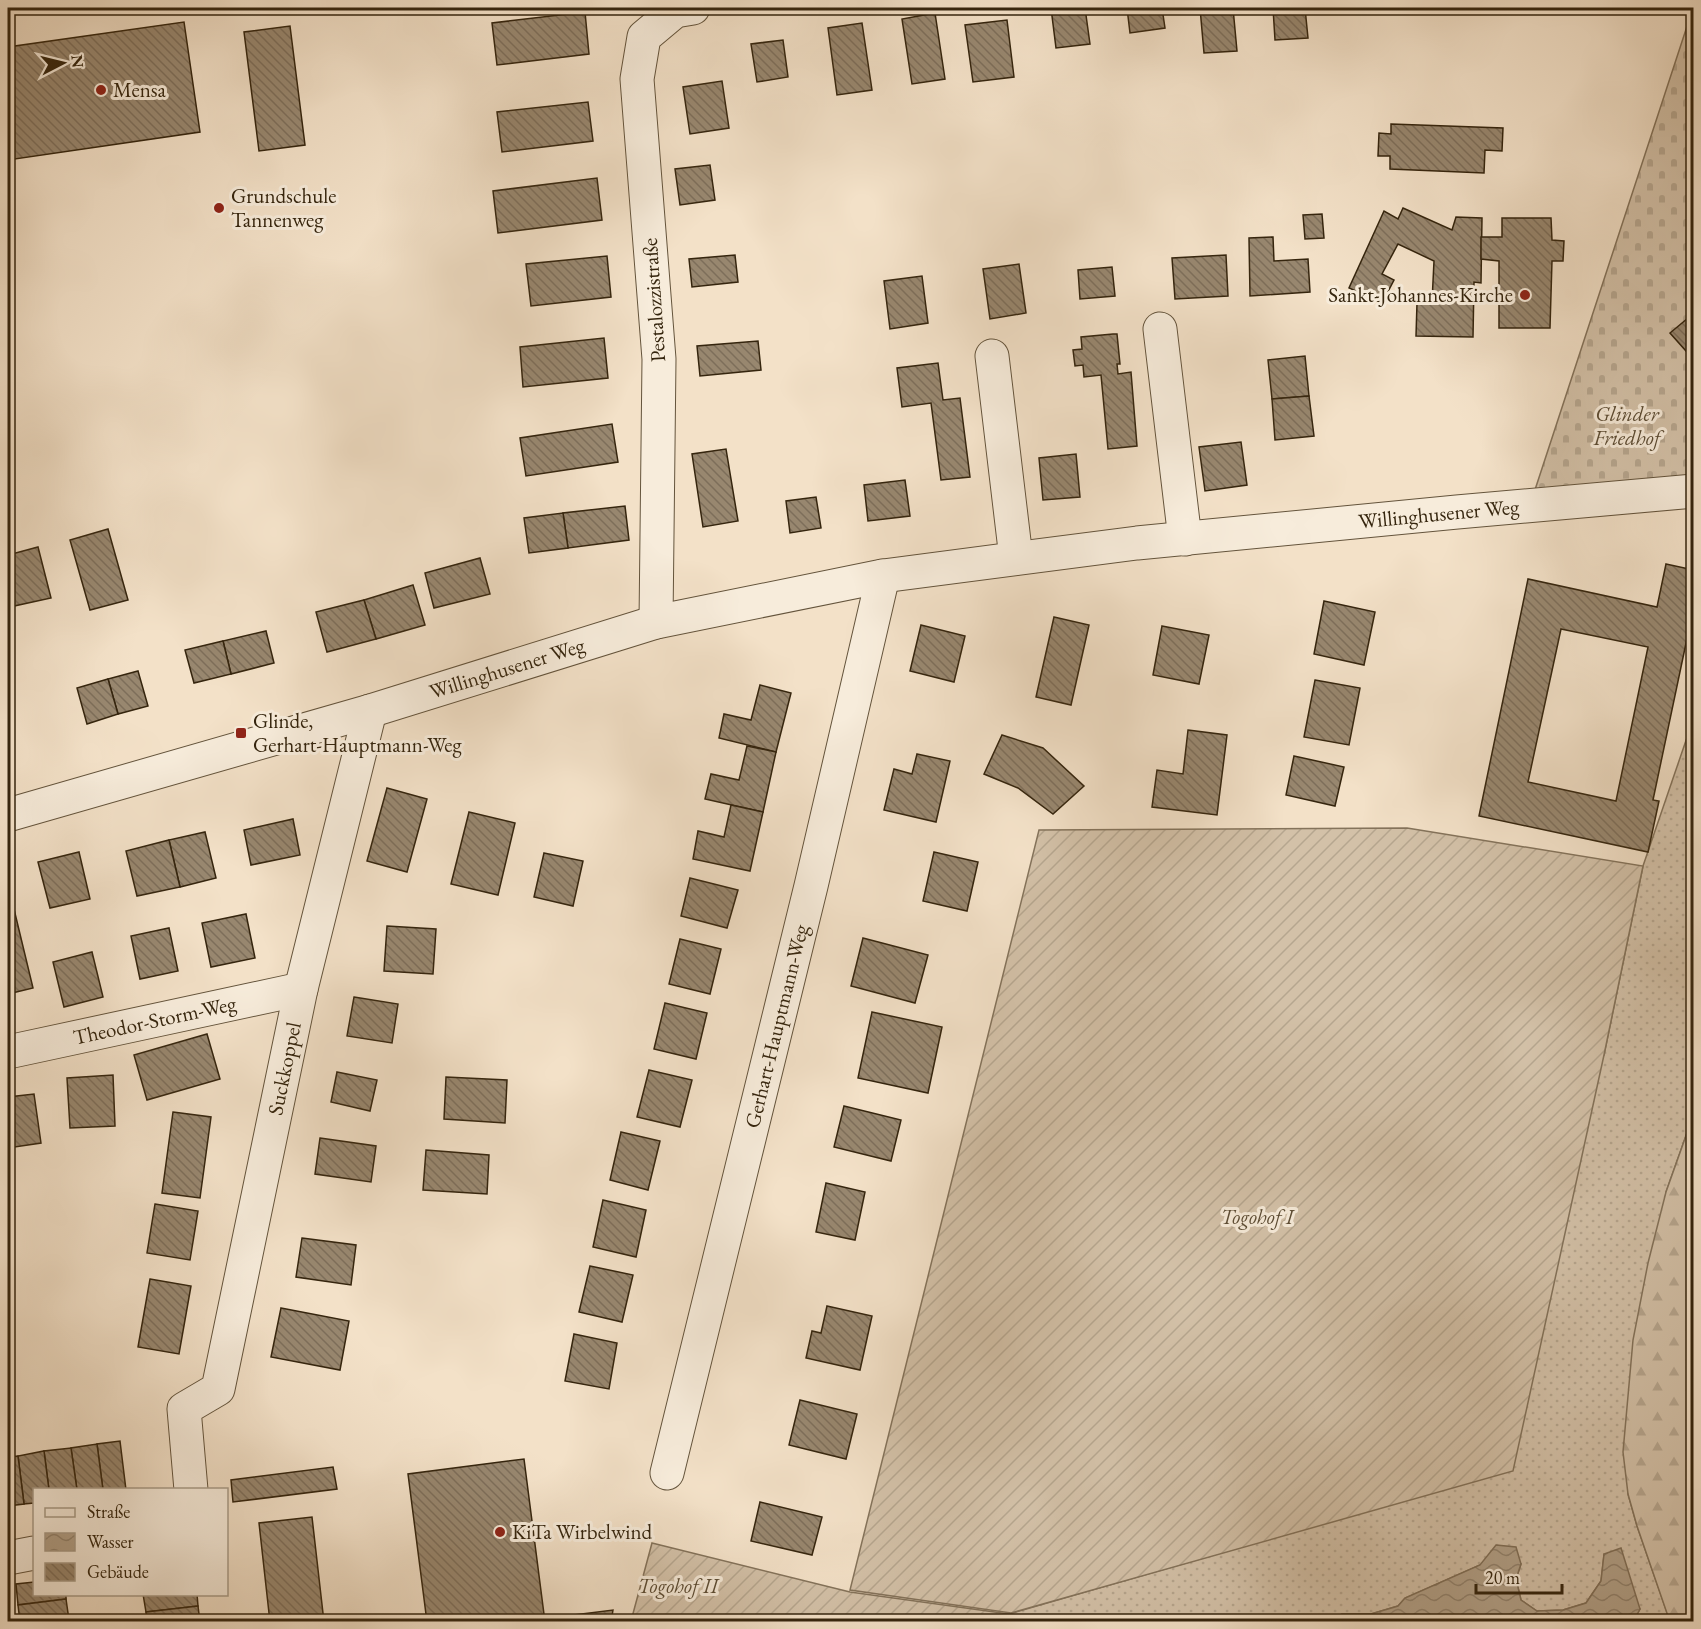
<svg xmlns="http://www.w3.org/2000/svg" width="1701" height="1629" font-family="'EB Garamond',serif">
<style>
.grass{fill:url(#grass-dots);stroke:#84735b;stroke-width:1.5}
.forest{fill:url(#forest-firs);stroke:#84735b;stroke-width:1.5}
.cemetery{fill:url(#cemetery-stones);stroke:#84735b;stroke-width:1.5}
.garden{fill:url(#garden-furrows);stroke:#84735b;stroke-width:1.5}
.water{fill:url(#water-waves);stroke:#806f58;stroke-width:1.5}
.building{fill:url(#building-back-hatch);stroke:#35250e;stroke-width:1.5;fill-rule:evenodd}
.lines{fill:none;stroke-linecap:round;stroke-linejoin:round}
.minor-casing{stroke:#64543c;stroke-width:35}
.minor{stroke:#f7ecdb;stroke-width:33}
.poi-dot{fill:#8f2418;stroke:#f7ecdb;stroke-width:2}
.labels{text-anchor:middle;stroke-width:6;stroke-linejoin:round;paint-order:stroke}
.poi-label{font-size:21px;fill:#35250e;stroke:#f7ecdb;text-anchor:start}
.street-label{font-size:21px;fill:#35250e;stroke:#f7ecdb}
.park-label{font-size:21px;font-style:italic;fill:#5c4c34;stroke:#f7ecdb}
</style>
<defs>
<pattern id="grass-dots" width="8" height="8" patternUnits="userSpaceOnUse" patternTransform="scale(1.5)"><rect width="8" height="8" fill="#d3c1a8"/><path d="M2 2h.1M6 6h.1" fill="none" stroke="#b6a68f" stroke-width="1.8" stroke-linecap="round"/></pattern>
<pattern id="forest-firs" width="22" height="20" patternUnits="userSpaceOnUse" patternTransform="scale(1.5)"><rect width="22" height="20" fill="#d3c1a8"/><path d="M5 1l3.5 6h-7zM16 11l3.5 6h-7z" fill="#b6a68f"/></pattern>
<pattern id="cemetery-stones" width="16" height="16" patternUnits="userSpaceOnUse" patternTransform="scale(1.5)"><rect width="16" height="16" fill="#d3c1a8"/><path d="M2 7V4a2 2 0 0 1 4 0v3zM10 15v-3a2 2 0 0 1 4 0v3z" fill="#b6a68f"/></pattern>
<pattern id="garden-furrows" width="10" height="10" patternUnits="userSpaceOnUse" patternTransform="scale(1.5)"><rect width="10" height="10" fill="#d3c1a8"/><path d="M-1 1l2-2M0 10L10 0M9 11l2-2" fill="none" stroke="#b6a68f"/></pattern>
<pattern id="water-waves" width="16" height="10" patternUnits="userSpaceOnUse" patternTransform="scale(1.5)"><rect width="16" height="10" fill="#b2a189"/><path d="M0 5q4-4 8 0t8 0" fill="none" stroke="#92836e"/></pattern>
<pattern id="building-back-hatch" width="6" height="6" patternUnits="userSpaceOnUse" patternTransform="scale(1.5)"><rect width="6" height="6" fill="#98876f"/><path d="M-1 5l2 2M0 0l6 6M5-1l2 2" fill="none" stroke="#7d6e5a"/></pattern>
</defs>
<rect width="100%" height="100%" fill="#f3e1c8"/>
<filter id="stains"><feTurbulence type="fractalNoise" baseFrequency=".00333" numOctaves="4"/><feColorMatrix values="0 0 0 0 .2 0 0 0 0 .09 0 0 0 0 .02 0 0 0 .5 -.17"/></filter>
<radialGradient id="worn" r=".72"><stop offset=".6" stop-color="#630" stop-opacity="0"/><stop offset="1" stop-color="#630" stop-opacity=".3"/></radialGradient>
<path class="grass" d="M1693 720V1116L1666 1192 1628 1494 1637 1526 1670 1621H1633L1640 1609 1604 1555 1601 1581 1586 1603 1563 1610 1537 1611 1521 1600 1516 1579 1521 1564 1480 1565 1405 1598 1398 1606 1371 1614H1342L1327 1621 1021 1622 1009 1614 1294 1532 1604 1055 1643 866Z"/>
<path class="forest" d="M1693 1116 1694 1621 1670 1622 1637 1526 1628 1494 1623 1452 1633 1340 1648 1263 1666 1192Z"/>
<path class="cemetery" d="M1693 8V489L1531 502Z"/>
<g class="garden">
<path d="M1407 828 1643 866 1604 1055 1513 1471 1011 1613 850 1590 1039 830Z"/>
<path d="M652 1543 850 1592 1009 1614 1021 1621H631Z"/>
</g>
<path class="water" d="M1496 1545 1516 1547 1521 1564 1516 1579 1521 1600 1537 1611 1563 1610 1586 1603 1601 1581 1604 1554 1621 1548 1640 1609 1633 1622 1327 1621 1342 1614H1371L1398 1606 1405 1598 1480 1565Z"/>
<g class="building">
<path d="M1051 8H1085L1090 44 1056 48Z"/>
<path d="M1127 8H1162L1165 28 1130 33Z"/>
<path d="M1200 8H1233L1237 51 1204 53Z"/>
<path d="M1273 8H1305L1308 38 1275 40Z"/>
<path d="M585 12 589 54 497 65 492 23Z"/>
<path d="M935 13 945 79 912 84 902 19Z"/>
<path d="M1007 20 1014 77 973 82 965 25Z"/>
<path d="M184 22 200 132 8 160V47Z"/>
<path d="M862 23 872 90 837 95 828 28Z"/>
<path d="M290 26 305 145 259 151 244 32Z"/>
<path d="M783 40 788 77 757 82 751 44Z"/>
<path d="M722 81 729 128 690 134 683 87Z"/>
<path d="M588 102 593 141 502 152 497 112Z"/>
<path d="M1391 124 1503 128 1502 151 1485 150 1484 173 1390 169V156H1378L1379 133 1391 134Z"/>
<path d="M710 165 715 200 680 205 675 169Z"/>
<path d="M597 178 602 220 498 233 493 191Z"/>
<path d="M1403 208 1452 230 1456 217 1482 218 1481 283 1474 282 1473 337 1416 336 1417 303 1432 302 1434 261 1398 244 1382 274 1394 280 1382 303 1349 288 1384 211 1398 219Z"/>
<path d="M1322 214 1324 238 1305 239 1303 215Z"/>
<path d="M1502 218H1551L1552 240 1564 241 1563 261H1552L1550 328H1499V261L1481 259V237H1502Z"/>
<path d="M1273 237 1274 261 1308 259 1310 292 1250 296 1249 238Z"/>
<path d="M735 255 738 282 692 287 689 259Z"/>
<path d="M1226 255 1228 296 1175 299 1172 258Z"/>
<path d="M607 256 611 297 531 306 526 264Z"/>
<path d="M1019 264 1026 313 990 319 983 269Z"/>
<path d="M1112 267 1115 296 1080 299 1078 270Z"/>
<path d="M922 276 928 323 890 329 884 281Z"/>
<path d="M1694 313V360L1670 333Z"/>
<path d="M1113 334H1117L1120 364H1117L1118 374 1131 372 1137 446 1108 449 1101 375 1084 377 1083 365 1075 366 1073 350 1082 349 1081 337Z"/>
<path d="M604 338 608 378 523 387 520 347Z"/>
<path d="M758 341 761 370 700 376 697 346Z"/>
<path d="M1305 356 1309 396 1272 399 1268 360Z"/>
<path d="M938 363 943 400 960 398 970 477 941 480 931 403 902 407 897 368Z"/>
<path d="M1309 396 1314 436 1275 440 1272 399Z"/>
<path d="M612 424 618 462 526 476 520 438Z"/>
<path d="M1241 442 1247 485 1205 491 1199 447Z"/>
<path d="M726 449 738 521 703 527 692 454Z"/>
<path d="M1076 454 1080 497 1043 500 1039 458Z"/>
<path d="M905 480 910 516 868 521 864 485Z"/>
<path d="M816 497 821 528 790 533 786 501Z"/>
<path d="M625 506 629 540 568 548 563 513Z"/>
<path d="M563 513 568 548 529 553 524 518Z"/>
<path d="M108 529 128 600 90 610 70 540Z"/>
<path d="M38 547 51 598 14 606 8 582V555Z"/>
<path d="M480 558 490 594 434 608 425 573Z"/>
<path d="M1666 564 1694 570V630L1689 629 1653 800 1659 801 1648 852 1479 816 1528 579 1657 607ZM1561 629 1648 647 1616 801 1528 782Z"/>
<path d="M413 585 425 625 376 639 364 600Z"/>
<path d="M364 600 376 639 327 652 316 612Z"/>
<path d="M1324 601 1375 612 1364 665 1314 654Z"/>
<path d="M1054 617 1089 625 1071 705 1036 697Z"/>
<path d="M921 625 965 636 954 682 910 671Z"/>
<path d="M1162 626 1209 635 1199 684 1153 675Z"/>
<path d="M266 631 274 663 231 674 223 641Z"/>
<path d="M223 641 231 674 194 683 185 650Z"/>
<path d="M138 671 148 706 118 714 108 679Z"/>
<path d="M108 679 118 714 87 724 77 688Z"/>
<path d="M1315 680 1360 688 1349 745 1304 737Z"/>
<path d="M760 685 791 693 776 752 719 738 724 714 751 720Z"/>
<path d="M1188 730 1227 735 1217 815 1152 807 1157 770 1183 774Z"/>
<path d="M1002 735 1043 748 1084 786 1053 814 1018 788 984 774Z"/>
<path d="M747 746 776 752 763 812 705 799 711 774 739 780Z"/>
<path d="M917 754 950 761 936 822 884 810 894 769 912 774Z"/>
<path d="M1294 756 1344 767 1335 806 1286 795Z"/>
<path d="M387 788 427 799 407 872 367 861Z"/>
<path d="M731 805 763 812 750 871 693 859 698 831 724 837Z"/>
<path d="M469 812 515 823 498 895 451 884Z"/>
<path d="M293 819 300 855 251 865 244 830Z"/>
<path d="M205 832 216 878 180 887 169 840Z"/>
<path d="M169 840 180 887 137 896 126 851Z"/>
<path d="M79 852 90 899 50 908 38 862Z"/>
<path d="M934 852 978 862 967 911 923 901Z"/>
<path d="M544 853 583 861 573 906 534 897Z"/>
<path d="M690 878 738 890 727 928 681 916Z"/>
<path d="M13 905 33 988 8 994V906Z"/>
<path d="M246 914 255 958 211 967 202 923Z"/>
<path d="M387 926 436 929 433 974 384 971Z"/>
<path d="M169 928 178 971 140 979 131 936Z"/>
<path d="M863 938 928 955 915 1003 851 986Z"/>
<path d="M680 939 721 949 710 994 669 984Z"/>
<path d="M92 952 103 997 64 1007 53 962Z"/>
<path d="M354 997 398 1004 392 1043 347 1036Z"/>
<path d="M665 1003 707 1013 696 1059 654 1049Z"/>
<path d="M872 1012 942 1027 928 1093 858 1078Z"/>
<path d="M207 1034 220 1079 147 1100 134 1055Z"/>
<path d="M649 1070 692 1080 680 1127 637 1117Z"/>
<path d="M337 1072 377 1080 370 1111 331 1102Z"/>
<path d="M113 1075 115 1126 70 1128 67 1078Z"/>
<path d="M446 1077 507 1080 505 1123 444 1119Z"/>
<path d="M34 1094 41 1143 8 1148V1097Z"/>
<path d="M844 1106 901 1120 891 1161 834 1147Z"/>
<path d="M173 1112 211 1117 200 1198 162 1193Z"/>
<path d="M621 1132 660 1141 648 1190 610 1180Z"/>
<path d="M320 1138 376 1146 371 1182 315 1174Z"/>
<path d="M426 1150 489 1155 487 1194 423 1190Z"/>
<path d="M826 1183 865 1192 855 1240 816 1232Z"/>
<path d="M603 1200 646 1210 636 1257 593 1247Z"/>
<path d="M155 1204 198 1211 190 1260 147 1253Z"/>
<path d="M302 1238 356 1245 351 1285 296 1277Z"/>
<path d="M590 1266 633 1275 622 1322 579 1312Z"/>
<path d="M150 1279 191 1286 179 1354 138 1347Z"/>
<path d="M827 1306 872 1316 860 1370 806 1358 812 1331 821 1333Z"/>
<path d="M281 1308 349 1321 340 1370 271 1357Z"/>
<path d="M574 1334 617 1343 609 1389 565 1381Z"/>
<path d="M800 1400 857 1414 846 1459 789 1445Z"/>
<path d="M120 1441 126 1490H103L97 1444Z"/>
<path d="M97 1444 103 1490H77L71 1448Z"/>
<path d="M71 1448 77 1490H49L44 1451Z"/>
<path d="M44 1451 49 1490H34V1503L24 1504 18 1456Z"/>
<path d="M18 1456 24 1504 8 1506V1457Z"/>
<path d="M524 1459 545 1622H427L408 1474Z"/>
<path d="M333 1467 337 1489 233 1502 231 1480Z"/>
<path d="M760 1502 822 1517 812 1555 751 1541Z"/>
<path d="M312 1517 324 1622H270L259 1523Z"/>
<path d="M34 1582V1594H66V1599L18 1605 16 1584Z"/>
<path d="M143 1594H197L198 1606 146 1612Z"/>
<path d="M66 1599 69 1620 20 1622 18 1605Z"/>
<path d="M198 1606 200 1622H147L146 1612Z"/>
<path d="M613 1610 611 1622H559L558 1617Z"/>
</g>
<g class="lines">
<defs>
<g id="minor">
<path d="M1160 329 1185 539"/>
<path d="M992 356 1016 558"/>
<path d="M656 622 659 359 637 79 644 37 675 11 693 8"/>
<path id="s1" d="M8 815 370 711 656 622 883 576 1137 543 1457 512 1694 491"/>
<path id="s2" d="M8 1052 301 989"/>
<path id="s3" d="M667 1473 811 886 883 576"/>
<path id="s4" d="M191 1490 184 1409 218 1389 301 989 370 711"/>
<path d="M8 1558 34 1553"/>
</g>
</defs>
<use href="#minor" class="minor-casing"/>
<use href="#minor" class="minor"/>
</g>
<g class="poi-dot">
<circle cx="101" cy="90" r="6"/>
<circle cx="219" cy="208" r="6"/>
<circle cx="1525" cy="295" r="6"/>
<rect x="235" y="727" width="12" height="12" rx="3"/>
<circle cx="500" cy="1532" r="6"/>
</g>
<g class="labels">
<g class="poi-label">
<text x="113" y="97">Mensa</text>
<text x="231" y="203">Grundschule<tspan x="231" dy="24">Tannenweg</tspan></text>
<text x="1513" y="302" text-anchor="end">Sankt-Johannes-Kirche</text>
<text x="253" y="728">Glinde,<tspan x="253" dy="24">Gerhart-Hauptmann-Weg</tspan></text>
<text x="512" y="1539">KiTa Wirbelwind</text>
</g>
<g class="street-label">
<text transform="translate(654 300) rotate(-94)" y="7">Pestalozzistraße</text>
<text dy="7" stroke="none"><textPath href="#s1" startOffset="1467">Willinghusener Weg</textPath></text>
<text dy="7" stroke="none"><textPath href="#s1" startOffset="520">Willinghusener Weg</textPath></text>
<text dy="7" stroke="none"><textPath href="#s2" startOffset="150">Theodor-Storm-Weg</textPath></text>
<text dy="7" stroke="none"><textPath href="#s3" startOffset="460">Gerhart-Hauptmann-Weg</textPath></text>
<text dy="7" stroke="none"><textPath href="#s4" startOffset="448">Suckkoppel</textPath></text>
</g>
<g class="park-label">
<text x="1627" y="421">Glinder<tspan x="1627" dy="24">Friedhof</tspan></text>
<text x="1257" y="1224">Togohof I</text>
<text x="678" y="1593">Togohof II</text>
</g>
</g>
<rect width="1701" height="1629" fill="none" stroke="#f3e1c8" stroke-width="30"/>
<rect x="9" y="9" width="1683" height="1611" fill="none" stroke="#35250e" stroke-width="3"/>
<rect x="15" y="15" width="1671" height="1599" fill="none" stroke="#35250e" stroke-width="1.5"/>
<rect x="33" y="1488" width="195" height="108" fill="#f7ecdb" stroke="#a99c89" stroke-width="1.5"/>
<rect x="45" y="1508" width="30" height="9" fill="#f7ecdb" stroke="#a99c89" stroke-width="1.5"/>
<text x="87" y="1518" font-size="18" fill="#35250e">Straße</text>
<rect x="45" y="1533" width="30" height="18" fill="url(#water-waves)" stroke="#a99c89" stroke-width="1.5"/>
<text x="87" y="1548" font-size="18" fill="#35250e">Wasser</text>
<rect x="45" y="1563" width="30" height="18" fill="url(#building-back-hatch)" stroke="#a99c89" stroke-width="1.5"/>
<text x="87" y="1578" font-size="18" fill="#35250e">Gebäude</text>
<g transform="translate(63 63) rotate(83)" stroke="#f7ecdb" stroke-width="4.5" paint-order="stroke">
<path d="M0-4.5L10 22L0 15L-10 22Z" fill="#35250e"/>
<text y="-9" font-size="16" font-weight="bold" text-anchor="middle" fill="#35250e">N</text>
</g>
<path d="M1476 1584v9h86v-9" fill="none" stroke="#35250e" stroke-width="3"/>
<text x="1485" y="1584" font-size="18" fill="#35250e" stroke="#f7ecdb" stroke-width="4.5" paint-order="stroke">20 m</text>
<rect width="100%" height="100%" filter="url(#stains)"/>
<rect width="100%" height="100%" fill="url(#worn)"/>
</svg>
